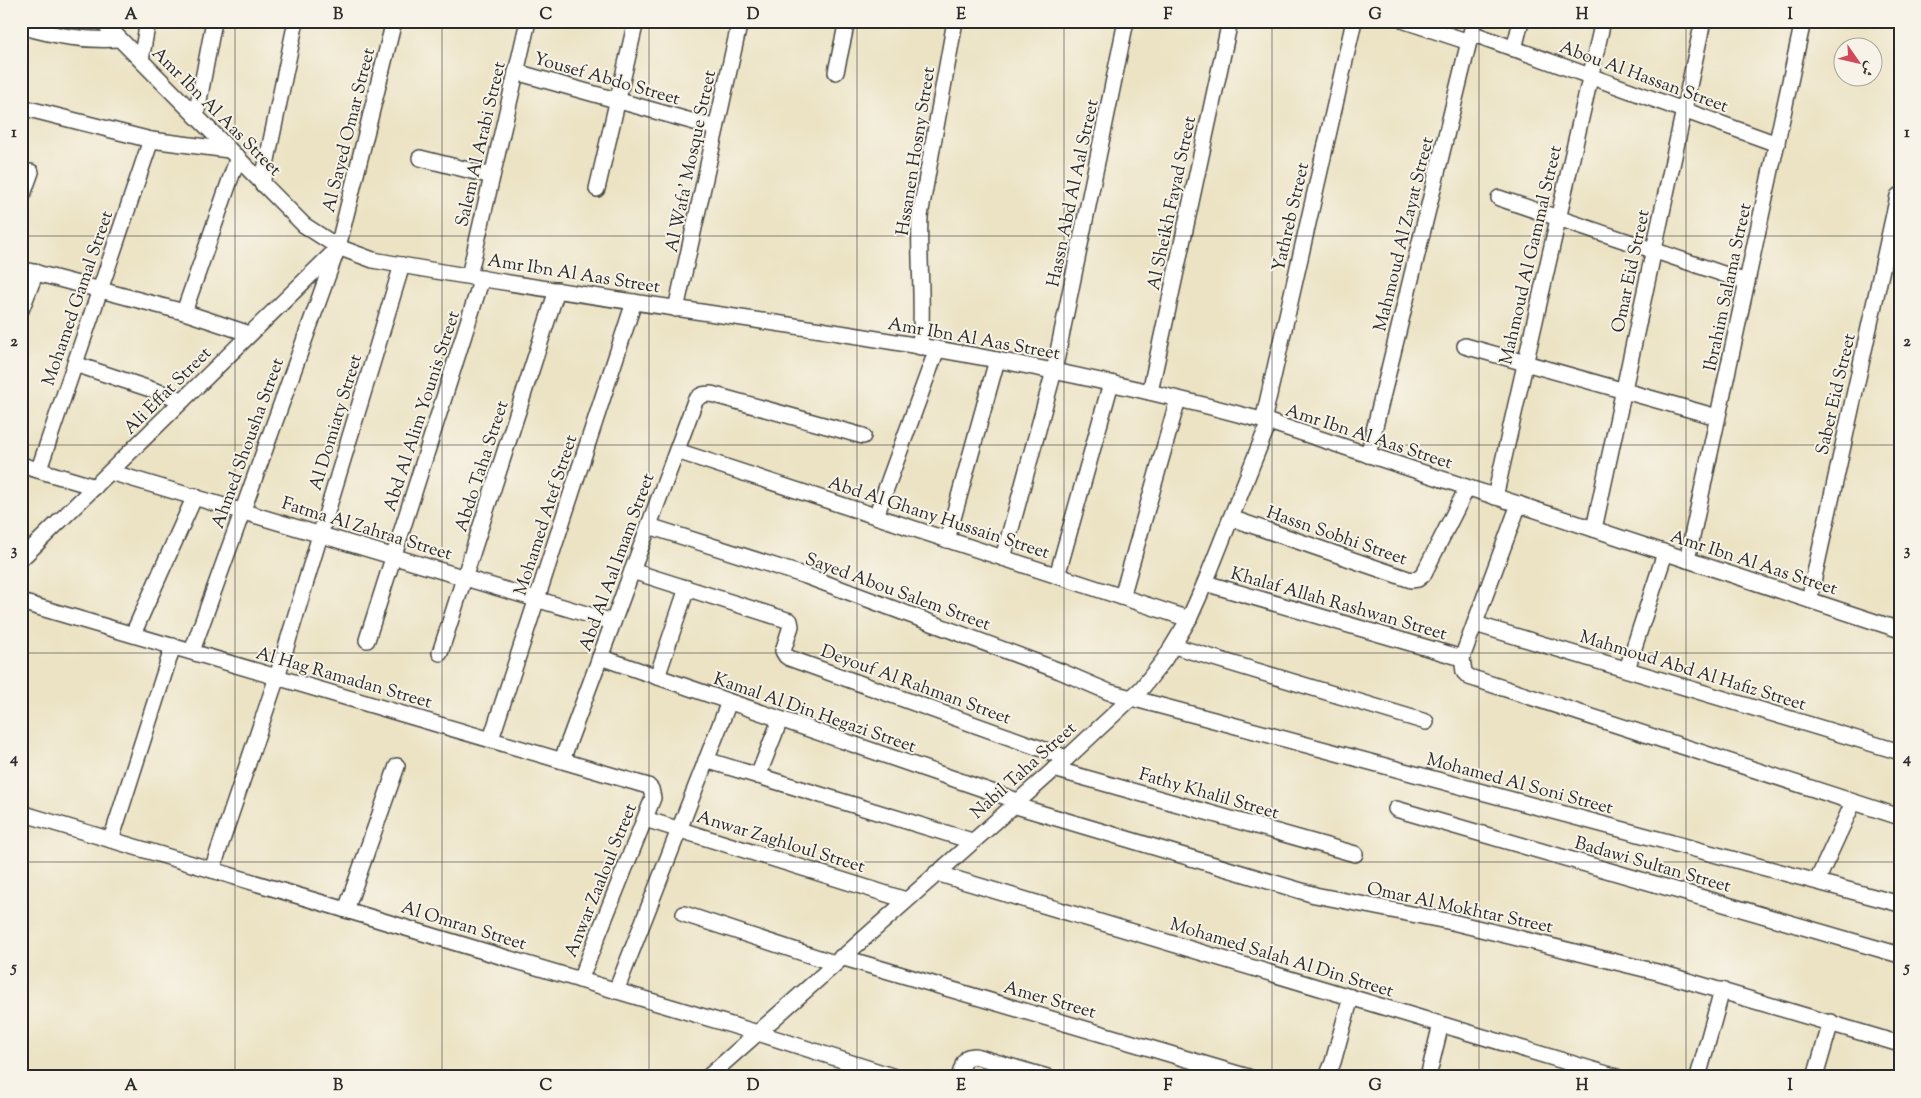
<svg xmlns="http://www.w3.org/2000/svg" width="1921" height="1098" font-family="'Sorts Mill Goudy',Amiri,serif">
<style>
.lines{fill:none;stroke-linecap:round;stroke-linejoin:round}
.minor-casing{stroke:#484742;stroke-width:18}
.minor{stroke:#fff;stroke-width:15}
.grid{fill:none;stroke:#2b2b2b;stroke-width:1;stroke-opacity:0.55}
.labels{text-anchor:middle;stroke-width:4;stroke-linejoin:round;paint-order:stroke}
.street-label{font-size:18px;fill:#2b2b2b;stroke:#f7f3e8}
.neatline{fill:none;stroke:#2b2b2b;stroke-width:2}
.grid-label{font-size:16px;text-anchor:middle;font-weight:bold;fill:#2b2b2b}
</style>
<rect width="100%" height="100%" fill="#f7f3e8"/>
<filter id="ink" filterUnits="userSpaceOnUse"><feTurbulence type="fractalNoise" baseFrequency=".02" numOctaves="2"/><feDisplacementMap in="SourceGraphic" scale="10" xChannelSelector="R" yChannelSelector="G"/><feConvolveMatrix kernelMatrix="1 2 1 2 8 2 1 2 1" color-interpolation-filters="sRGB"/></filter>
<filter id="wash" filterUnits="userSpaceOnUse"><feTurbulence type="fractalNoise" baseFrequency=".0096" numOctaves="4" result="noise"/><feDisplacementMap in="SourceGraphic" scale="20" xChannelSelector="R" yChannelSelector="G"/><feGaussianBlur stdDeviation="1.12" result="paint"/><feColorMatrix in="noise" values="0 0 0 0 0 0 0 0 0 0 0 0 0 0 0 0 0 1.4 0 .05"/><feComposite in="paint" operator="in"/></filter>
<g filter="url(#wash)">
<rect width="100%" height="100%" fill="#ece3c4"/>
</g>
<g filter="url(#ink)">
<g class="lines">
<defs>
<g id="minor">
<path d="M102 21 304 225 338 247 373 260C580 298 790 321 997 360 1088 377 1179 398 1269 422L1900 630"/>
<path d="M1405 21 1469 42"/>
<path d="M21 26C56 36 83 41 119 39"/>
<path d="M1471 33 1777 144"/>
<path d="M1514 49 1521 21"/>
<path d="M141 60 148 21"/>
<path d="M516 72 716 128"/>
<path d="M836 72 847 21"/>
<path d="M21 107 151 140 229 150"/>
<path d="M196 116 214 21"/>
<path d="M420 158 492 176"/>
<path d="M262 184 296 21"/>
<path d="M597 189 636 21"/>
<path d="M1499 198 1747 282"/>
<path d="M21 200 31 172"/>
<path d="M21 269 184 312 250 334"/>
<path d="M469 276 528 21"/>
<path d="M676 309 740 21"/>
<path d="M21 310 36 272"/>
<path d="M184 312 238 157"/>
<path d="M1465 346 1717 417"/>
<path d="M920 347C924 303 918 260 920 216L955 21"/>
<path d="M75 364 183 400"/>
<path d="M1150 392 1230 21"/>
<path d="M1263 421 1354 21"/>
<path d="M677 451 1189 619"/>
<path d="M1368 455 1474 21"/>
<path d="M21 465 95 487"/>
<path d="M39 469 151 140"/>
<path d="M110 472 613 622"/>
<path d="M1495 497 1603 21"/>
<path d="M1519 504 1462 658 1464 672 1469 677 1900 817"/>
<path d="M876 516 937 349"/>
<path d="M1231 518 1411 580 1418 579 1423 575 1467 488"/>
<path d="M649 526 806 576 1060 671 1109 692 1900 904"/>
<path d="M1594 529 1703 21"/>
<path d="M947 540 997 360"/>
<path d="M1003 558 1054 371 1126 21"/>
<path d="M21 559 336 250"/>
<path d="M1687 560 1803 21"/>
<path d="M632 571 790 621 791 626 783 651 786 656 789 658 1067 758"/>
<path d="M1057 576 1111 383"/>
<path d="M1205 583 1462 658"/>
<path d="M1122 597 1178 399"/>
<path d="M1809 600 1898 196"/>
<path d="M21 602 648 786 651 789 653 798 580 980"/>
<path d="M1475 624 1900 752"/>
<path d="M133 634 195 496"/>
<path d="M367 640 482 278"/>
<path d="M1174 646 1426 722"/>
<path d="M192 651 338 247 394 21"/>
<path d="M440 653 557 290"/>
<path d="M600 657 1018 801"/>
<path d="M1627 669 1665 553"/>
<path d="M657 677 687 588"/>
<path d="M491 739 634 302"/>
<path d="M562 760 695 401C700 395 703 394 711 394L863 436"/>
<path d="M706 760 972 841"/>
<path d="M1054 769 1355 854"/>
<path d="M758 776 780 720"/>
<path d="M1013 805 1315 895 1452 922 1661 973 1900 1044"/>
<path d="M1396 809 1900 955"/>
<path d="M21 813 758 1033 895 1077"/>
<path d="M645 819 906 900"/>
<path d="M111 840 173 646"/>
<path d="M212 870 277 677 402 265"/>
<path d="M936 873 1617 1077"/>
<path d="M1817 881 1853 803"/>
<path d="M346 910 397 766"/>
<path d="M684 914 834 963"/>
<path d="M841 957 1248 1077"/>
<path d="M616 991 729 702"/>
<path d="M708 1077 1067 758 1142 688 1164 660 1189 619 1205 583 1269 422"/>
<path d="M959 1077 964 1062 968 1057 975 1056 1047 1077"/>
<path d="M1327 1077 1333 1062 1351 997"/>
<path d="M1428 1077 1441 1024"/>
<path d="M1698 1077 1722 990"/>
<path d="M1815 1077 1831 1022"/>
</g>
</defs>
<use href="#minor" class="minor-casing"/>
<use href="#minor" class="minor"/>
</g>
</g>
<path class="grid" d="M235 21V1077M442 21V1077M649 21V1077M857 21V1077M1064 21V1077M1272 21V1077M1479 21V1077M1686 21V1077M21 236H1900M21 445H1900M21 653H1900M21 862H1900"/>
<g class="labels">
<g class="street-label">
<text transform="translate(1644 76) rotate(20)" y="6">Abou Al Hassan Street</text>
<text transform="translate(607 78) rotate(16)" y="6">Yousef Abdo Street</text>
<text transform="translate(217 111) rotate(45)" y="6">Amr Ibn Al Aas Street</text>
<text transform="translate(348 130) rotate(-76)" y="6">Al Sayed Omar Street</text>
<text transform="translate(480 144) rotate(-77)" y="6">Salem Al Arabi Street</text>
<text transform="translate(915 151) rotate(-81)" y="6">Hssanen Hosny Street</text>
<text transform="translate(690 161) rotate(-78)" y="6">Al Wafa' Mosque Street</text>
<text transform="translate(1072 193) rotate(-78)" y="6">Hassn Abd Al Aal Street</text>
<text transform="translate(1171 203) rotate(-78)" y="6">Al Sheikh Fayad Street</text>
<text transform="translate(1290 217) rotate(-77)" y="6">Yathreb Street</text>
<text transform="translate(1403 234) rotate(-76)" y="6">Mahmoud Al Zayat Street</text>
<text transform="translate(1530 255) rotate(-77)" y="6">Mahmoud Al Gammal Street</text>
<text transform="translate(1630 271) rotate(-78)" y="6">Omar Eid Street</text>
<text transform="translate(574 273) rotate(9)" y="6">Amr Ibn Al Aas Street</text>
<text transform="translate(1727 287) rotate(-78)" y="6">Ibrahim Salama Street</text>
<text transform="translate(77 298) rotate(-71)" y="6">Mohamed Gamal Street</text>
<text transform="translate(974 338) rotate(10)" y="6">Amr Ibn Al Aas Street</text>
<text transform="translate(167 390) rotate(-45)" y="6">Ali Effat Street</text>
<text transform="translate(1835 394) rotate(-77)" y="6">Saber Eid Street</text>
<text transform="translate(421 411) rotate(-72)" y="6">Abd Al Alim Younis Street</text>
<text transform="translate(335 422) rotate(-73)" y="6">Al Domiaty Street</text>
<text transform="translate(1369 436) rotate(18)" y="6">Amr Ibn Al Aas Street</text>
<text transform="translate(247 443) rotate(-70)" y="6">Ahmed Shousha Street</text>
<text transform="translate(481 466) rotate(-72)" y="6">Abdo Taha Street</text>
<text transform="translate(545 515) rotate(-72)" y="6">Mohamed Atef Street</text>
<text transform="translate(939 517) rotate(18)" y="6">Abd Al Ghany Hussain Street</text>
<text transform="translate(367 528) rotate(17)" y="6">Fatma Al Zahraa Street</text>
<text transform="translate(1337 535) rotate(19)" y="6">Hassn Sobhi Street</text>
<text transform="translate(616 562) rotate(-70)" y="6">Abd Al Aal Imam Street</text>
<text transform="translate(1754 562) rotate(18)" y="6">Amr Ibn Al Aas Street</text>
<text transform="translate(898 591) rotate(20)" y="6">Sayed Abou Salem Street</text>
<text transform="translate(1339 603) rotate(16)" y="6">Khalaf Allah Rashwan Street</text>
<text transform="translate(1693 670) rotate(17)" y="6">Mahmoud Abd Al Hafiz Street</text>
<text transform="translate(344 677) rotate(16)" y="6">Al Hag Ramadan Street</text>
<text transform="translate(916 684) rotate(20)" y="6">Deyouf Al Rahman Street</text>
<text transform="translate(815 712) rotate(19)" y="6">Kamal Al Din Hegazi Street</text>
<text transform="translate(1023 770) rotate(-42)" y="6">Nabil Taha Street</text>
<text transform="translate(1520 783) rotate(15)" y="6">Mohamed Al Soni Street</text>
<text transform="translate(1209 793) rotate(16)" y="6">Fathy Khalil Street</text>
<text transform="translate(781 841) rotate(17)" y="6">Anwar Zaghloul Street</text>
<text transform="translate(1653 864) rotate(16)" y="6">Badawi Sultan Street</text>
<text transform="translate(600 880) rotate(-68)" y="6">Anwar Zaaloul Street</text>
<text transform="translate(1460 907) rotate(12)" y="6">Omar Al Mokhtar Street</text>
<text transform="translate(464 925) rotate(17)" y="6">Al Omran Street</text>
<text transform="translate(1282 957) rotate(17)" y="6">Mohamed Salah Al Din Street</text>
<text transform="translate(1050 999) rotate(16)" y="6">Amer Street</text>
</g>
</g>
<rect width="1921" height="1098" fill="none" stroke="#f7f3e8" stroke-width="55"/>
<g transform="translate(1858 62) rotate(124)"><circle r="24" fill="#f7f3e8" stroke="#a5a39c"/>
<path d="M0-4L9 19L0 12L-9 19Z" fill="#d1495b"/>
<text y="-8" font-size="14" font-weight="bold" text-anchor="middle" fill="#2b2b2b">ش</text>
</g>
<rect x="28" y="28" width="1866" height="1042" class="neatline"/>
<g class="grid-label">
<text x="131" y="19">A</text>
<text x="338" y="19">B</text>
<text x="546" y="19">C</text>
<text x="753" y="19">D</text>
<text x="961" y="19">E</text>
<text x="1168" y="19">F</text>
<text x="1375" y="19">G</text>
<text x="1582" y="19">H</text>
<text x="1790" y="19">I</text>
<text x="14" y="137">1</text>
<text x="1907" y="137">1</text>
<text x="14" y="346">2</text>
<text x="1907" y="346">2</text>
<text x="14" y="555">3</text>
<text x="1907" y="555">3</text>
<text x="14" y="763">4</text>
<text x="1907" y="763">4</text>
<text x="14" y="972">5</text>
<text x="1907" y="972">5</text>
<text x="131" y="1090">A</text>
<text x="338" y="1090">B</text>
<text x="546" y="1090">C</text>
<text x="753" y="1090">D</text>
<text x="961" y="1090">E</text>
<text x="1168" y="1090">F</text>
<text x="1375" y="1090">G</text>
<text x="1582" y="1090">H</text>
<text x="1790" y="1090">I</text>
</g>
</svg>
